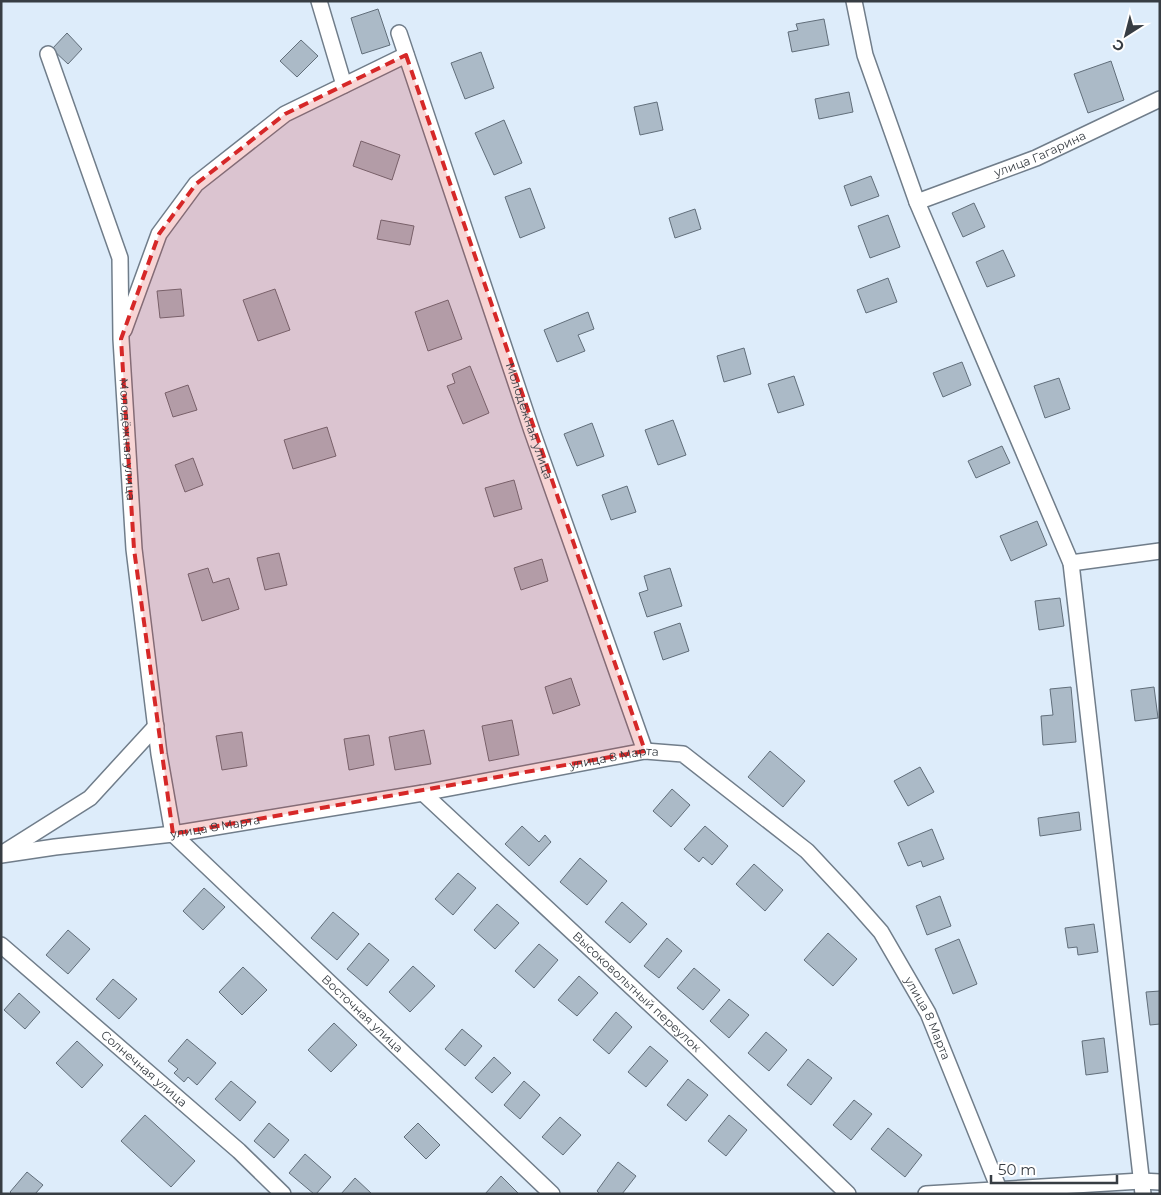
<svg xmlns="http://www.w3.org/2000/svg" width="1161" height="1195" font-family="Montserrat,sans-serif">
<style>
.building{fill:#abbac7;stroke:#616e7a}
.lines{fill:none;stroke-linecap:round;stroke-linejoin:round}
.minor-casing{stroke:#707d8a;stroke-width:18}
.minor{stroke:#fff;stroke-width:15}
.marked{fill:#d62828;fill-opacity:0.2;stroke:#d62828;stroke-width:4;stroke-dasharray:10 6;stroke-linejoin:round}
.labels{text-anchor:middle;stroke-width:4;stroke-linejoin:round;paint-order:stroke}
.street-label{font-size:12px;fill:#373d43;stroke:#fff}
</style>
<rect width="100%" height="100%" fill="#ddecfa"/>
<g class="building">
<path d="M378 9 390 45 362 54 351 18Z"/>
<path d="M824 19 829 45 792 52 788 32 798 30 796 24Z"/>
<path d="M67 33 82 49 68 64 52 49Z"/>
<path d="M301 40 318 56 297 77 280 61Z"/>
<path d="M481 52 494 88 465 99 451 63Z"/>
<path d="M1111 61 1124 100 1088 113 1074 74Z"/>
<path d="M849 92 853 112 819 119 815 99Z"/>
<path d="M657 102 663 130 640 135 634 107Z"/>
<path d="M504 120 522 163 494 175 475 133Z"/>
<path d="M361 141 400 155 392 180 353 166Z"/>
<path d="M871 176 879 196 851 206 844 186Z"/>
<path d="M530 188 545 228 520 238 505 197Z"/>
<path d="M974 203 985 227 963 237 952 213Z"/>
<path d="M695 209 701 229 675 238 669 218Z"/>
<path d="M888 215 900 247 870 258 858 226Z"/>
<path d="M381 220 414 226 410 245 377 239Z"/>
<path d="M1003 250 1015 276 987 287 976 262Z"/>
<path d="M888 278 897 302 866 313 857 290Z"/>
<path d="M181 289 184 316 160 318 157 291Z"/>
<path d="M275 289 290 330 258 341 243 300Z"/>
<path d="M448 300 462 339 428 351 415 312Z"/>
<path d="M588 312 594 329 578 335 585 351 557 362 544 330Z"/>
<path d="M744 348 751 374 724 382 717 356Z"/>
<path d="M962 362 971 385 943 397 933 373Z"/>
<path d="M470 366 489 413 463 424 447 386 455 383 452 374Z"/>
<path d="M794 376 804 405 778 413 768 384Z"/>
<path d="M1059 378 1070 409 1045 418 1034 386Z"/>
<path d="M188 385 197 410 173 417 165 393Z"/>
<path d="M673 420 686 455 658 465 645 430Z"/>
<path d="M592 423 604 456 577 466 564 434Z"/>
<path d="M327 427 336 456 293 469 284 440Z"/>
<path d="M1002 446 1010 463 976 478 968 461Z"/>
<path d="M193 458 203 485 185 492 175 465Z"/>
<path d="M514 480 522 509 494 517 485 488Z"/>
<path d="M627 486 636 512 611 520 602 495Z"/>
<path d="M1037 521 1047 545 1011 561 1000 536Z"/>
<path d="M279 553 287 585 265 590 257 558Z"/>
<path d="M542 559 548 581 521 590 514 568Z"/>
<path d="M208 568 213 583 229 578 239 609 202 621 188 574Z"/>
<path d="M670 568 682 606 647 617 639 593 648 590 644 576Z"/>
<path d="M1060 598 1064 626 1039 630 1035 601Z"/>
<path d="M680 623 689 651 663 660 654 632Z"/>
<path d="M571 678 580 705 553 714 545 687Z"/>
<path d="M1071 687 1076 742 1043 745 1041 716 1053 715 1050 689Z"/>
<path d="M1154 687 1158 718 1135 721 1131 690Z"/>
<path d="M512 720 519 755 489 761 482 726Z"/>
<path d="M424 730 431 764 395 770 389 737Z"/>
<path d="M242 732 247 766 222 770 216 736Z"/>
<path d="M369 735 374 765 349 770 344 739Z"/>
<path d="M770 751 805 781 783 807 748 777Z"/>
<path d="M920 767 934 792 908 806 894 781Z"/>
<path d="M672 789 690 805 671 827 653 811Z"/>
<path d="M1079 812 1081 830 1040 836 1038 818Z"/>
<path d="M522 826 539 842 545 835 551 842 529 866 505 844Z"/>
<path d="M705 826 728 846 712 865 703 857 699 862 684 849Z"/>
<path d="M932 829 944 859 923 867 921 861 908 866 898 843Z"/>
<path d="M580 858 607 881 587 905 560 882Z"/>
<path d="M754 864 783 890 765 911 736 884Z"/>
<path d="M458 873 476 888 453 915 435 899Z"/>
<path d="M204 888 225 907 203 930 183 911Z"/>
<path d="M940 896 951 926 927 935 916 906Z"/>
<path d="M622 902 647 924 630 943 605 922Z"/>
<path d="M497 904 519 923 495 949 474 930Z"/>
<path d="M333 912 359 934 337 960 311 938Z"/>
<path d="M1094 924 1098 952 1078 955 1077 947 1068 948 1065 928Z"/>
<path d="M68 930 90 949 68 974 46 955Z"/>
<path d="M828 933 857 959 833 986 804 960Z"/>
<path d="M667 938 682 951 659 978 644 966Z"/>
<path d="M959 939 977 984 953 994 935 949Z"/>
<path d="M369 943 389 960 367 986 347 969Z"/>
<path d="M539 944 558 960 534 988 515 971Z"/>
<path d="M413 966 435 986 410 1012 389 992Z"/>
<path d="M243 967 267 990 242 1015 219 992Z"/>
<path d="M694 968 720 990 703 1010 677 988Z"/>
<path d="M579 976 598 993 577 1016 558 1000Z"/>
<path d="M113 979 137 999 119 1019 96 999Z"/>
<path d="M1160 991V1024L1150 1025 1146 992Z"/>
<path d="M19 993 40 1012 25 1029 4 1010Z"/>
<path d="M729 999 749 1015 729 1038 710 1021Z"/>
<path d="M616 1012 632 1027 609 1054 593 1040Z"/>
<path d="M334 1023 357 1045 331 1072 308 1050Z"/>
<path d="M462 1029 482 1046 465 1066 445 1049Z"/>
<path d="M766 1032 787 1050 769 1071 748 1053Z"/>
<path d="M1104 1038 1108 1072 1086 1075 1082 1041Z"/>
<path d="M187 1039 216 1063 197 1085 188 1077 184 1082 174 1073 178 1069 168 1061Z"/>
<path d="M77 1041 103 1065 82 1088 56 1063Z"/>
<path d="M650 1046 668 1061 646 1087 628 1072Z"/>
<path d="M494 1057 511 1073 492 1093 475 1078Z"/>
<path d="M808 1059 832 1078 811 1105 787 1085Z"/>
<path d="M688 1079 708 1095 686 1121 667 1105Z"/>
<path d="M231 1081 256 1102 240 1121 215 1099Z"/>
<path d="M524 1081 540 1095 520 1119 504 1105Z"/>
<path d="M854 1100 872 1114 851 1140 833 1125Z"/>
<path d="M145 1115 195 1161 171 1187 121 1141Z"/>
<path d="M729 1115 747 1130 726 1156 708 1141Z"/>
<path d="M560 1117 581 1135 563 1155 542 1137Z"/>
<path d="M269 1123 289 1140 274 1158 254 1141Z"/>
<path d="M418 1123 440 1145 426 1159 404 1137Z"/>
<path d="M888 1128 922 1155 905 1177 871 1149Z"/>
<path d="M305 1154 331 1177 316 1194H314L289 1173Z"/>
<path d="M618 1162 636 1176 622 1194H600L597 1191Z"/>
<path d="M27 1172 43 1185 35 1194H12L10 1192Z"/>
<path d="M501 1176 519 1194H485Z"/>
<path d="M355 1178 372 1194H341Z"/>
</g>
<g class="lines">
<defs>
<g id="minor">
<path d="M319 1 344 85"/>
<path d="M854 1 865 55 917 202 1071 563 1143 1194"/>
<path id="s1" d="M399 33 532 431 645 751"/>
<path id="s2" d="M48 54 120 258 121 339 134 549 159 754 173 834"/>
<path id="s3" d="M917 202 1036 158 1160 99"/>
<path d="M124 330 159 234 196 184 285 114 406 55"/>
<path d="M1071 563 1160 551"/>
<path id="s4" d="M423 793 696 1047 848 1194"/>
<path id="s5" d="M173 834 552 1194"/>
<path d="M3 853 90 798 156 726"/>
<path id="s6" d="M1 855 55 847 173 834 423 793 645 751 683 754 807 851 851 898 881 932 928 1013 999 1189"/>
<path id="s7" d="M1 945 239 1151 283 1194"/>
<path d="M926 1194 1141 1181 1160 1182"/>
</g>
</defs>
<use href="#minor" class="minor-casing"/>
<use href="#minor" class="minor"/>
</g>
<path class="marked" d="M406 55 645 751 173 834 134 549 121 339 159 234 196 184 285 114Z"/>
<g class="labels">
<g class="street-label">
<text dy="4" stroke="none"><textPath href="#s3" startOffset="132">улица Гагарина</textPath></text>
<text dy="4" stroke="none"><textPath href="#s1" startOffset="409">Молодёжная улица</textPath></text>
<text dy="4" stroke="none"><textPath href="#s2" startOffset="398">Молодёжная улица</textPath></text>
<text dy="4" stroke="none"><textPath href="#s6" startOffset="621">улица 8 Марта</textPath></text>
<text dy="4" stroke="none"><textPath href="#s6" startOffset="216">улица 8 Марта</textPath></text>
<text dy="4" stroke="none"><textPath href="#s4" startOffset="292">Высоковольтный переулок</textPath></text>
<text dy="4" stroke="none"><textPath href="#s5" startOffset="261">Восточная улица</textPath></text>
<text dy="4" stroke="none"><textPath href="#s6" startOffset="1056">улица 8 Марта</textPath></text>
<text dy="4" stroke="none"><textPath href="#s7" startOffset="189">Солнечная улица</textPath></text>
</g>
</g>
<rect width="1161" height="1195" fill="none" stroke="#373d43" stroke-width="5"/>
<g transform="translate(1126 35) rotate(216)" stroke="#ffffff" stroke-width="4" paint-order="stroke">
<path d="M0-4L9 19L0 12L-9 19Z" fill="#373d43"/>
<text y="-8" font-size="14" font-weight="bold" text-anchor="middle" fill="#373d43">С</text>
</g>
<path d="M991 1175v8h126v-8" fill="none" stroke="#373d43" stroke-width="2.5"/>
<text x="998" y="1175" font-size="15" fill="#373d43" stroke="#ffffff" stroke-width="4" paint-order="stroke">50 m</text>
</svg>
